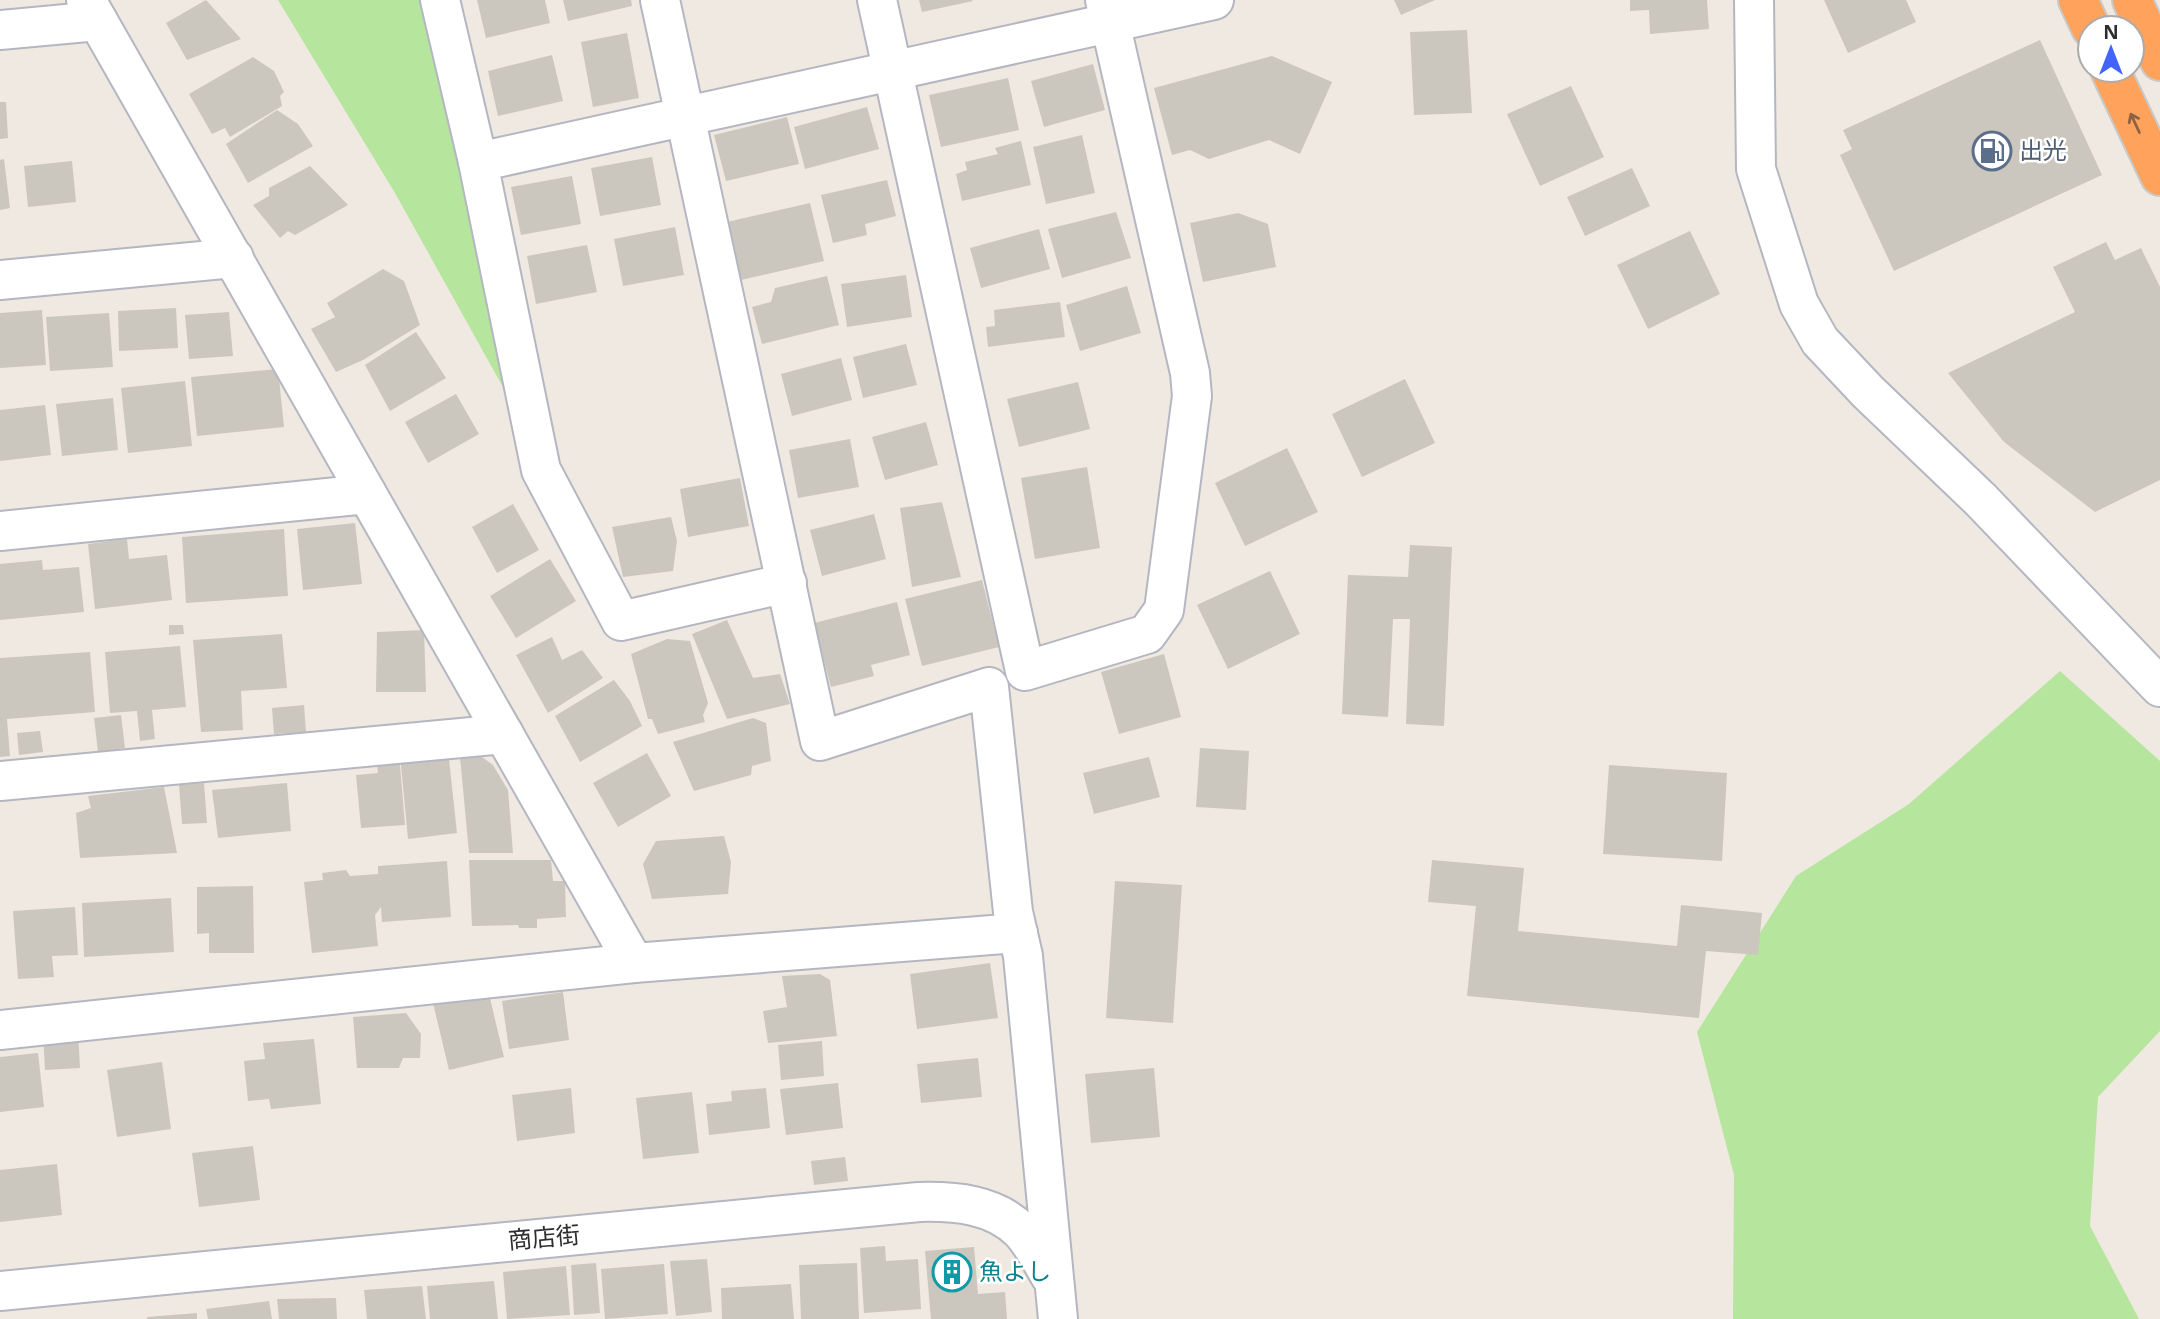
<svg xmlns="http://www.w3.org/2000/svg" width="2160" height="1319" font-family="'Open Sans','Noto Sans JP',sans-serif">
<style>
.green{fill:#b6e59e}
.building{fill:#cbc7bf}
.lines{fill:none;stroke-linecap:round;stroke-linejoin:round}
.minor-casing{stroke:#b4b7c1;stroke-width:42}
.highway-casing{stroke:#c9c9c9;stroke-width:42}
.minor{stroke:#fff;stroke-width:38}
.highway{stroke:#ffa35c;stroke-width:38}
.oneway{stroke:#8c6343}
.labels{text-anchor:middle;stroke-width:5;stroke-linejoin:round;paint-order:stroke}
.service-label{font-size:24px;fill:#4e5e75;stroke:#fff;text-anchor:start}
.street-label{font-size:24px;fill:#2e2e2e;stroke:#fff}
.culture-label{font-size:24px;fill:#0d838f;stroke:#fff;text-anchor:start}
</style>
<rect width="100%" height="100%" fill="#efe9e1"/>
<g class="green">
<path d="M278 0H426L519 416 395 193Z"/>
<path d="M2060 671 2160 761V1031L2098 1097 2090 1226 2139 1319H1733L1734 1175 1697 1032 1796 876 1909 804Z"/>
</g>
<g class="building">
<path d="M206 0 241 39 187 60 166 23Z"/>
<path d="M477 0H545L550 23 486 38Z"/>
<path d="M563 0H631L632 6 568 21Z"/>
<path d="M919 0H972L973 1 922 12Z"/>
<path d="M1394 0H1435L1401 15Z"/>
<path d="M1630 0H1707L1709 29 1650 34 1649 10 1630 11Z"/>
<path d="M1824 0H1906L1916 22 1848 53Z"/>
<path d="M1467 30 1472 113 1414 115 1410 32Z"/>
<path d="M627 33 639 98 593 107 581 42Z"/>
<path d="M2040 40 2102 175 1894 271 1840 155 1852 149 1843 130Z"/>
<path d="M552 55 563 101 498 116 488 71Z"/>
<path d="M1272 56 1332 82 1300 154 1269 140 1209 159 1190 150 1172 155 1154 88Z"/>
<path d="M253 57 274 71 284 92 280 96 282 106 230 137 225 128 212 134 189 94Z"/>
<path d="M1093 64 1105 110 1044 127 1031 81Z"/>
<path d="M1008 78 1019 130 941 147 929 95Z"/>
<path d="M1571 86 1604 157 1540 186 1507 114Z"/>
<path d="M0 102H6L8 138 0 139Z"/>
<path d="M867 107 879 149 805 169 794 127Z"/>
<path d="M277 110 298 124 313 146 248 183 226 144Z"/>
<path d="M787 117 799 164 726 181 714 135Z"/>
<path d="M1082 135 1095 193 1046 204 1033 147Z"/>
<path d="M1021 141 1031 185 962 201 956 174 967 170 965 162 998 154 995 148Z"/>
<path d="M652 157 661 205 600 216 591 168Z"/>
<path d="M4 159 10 208 0 210V160Z"/>
<path d="M72 161 76 202 28 207 24 166Z"/>
<path d="M310 166 348 205 295 235 288 231 280 238 253 205 269 196V188Z"/>
<path d="M1632 168 1650 206 1585 236 1567 197Z"/>
<path d="M572 176 581 224 521 235 511 187Z"/>
<path d="M887 180 896 216 865 224 867 235 833 243 821 195Z"/>
<path d="M810 203 824 261 741 280 727 222Z"/>
<path d="M1116 212 1131 258 1062 278 1048 229Z"/>
<path d="M1238 213 1268 224 1276 267 1203 282 1190 223Z"/>
<path d="M675 227 684 275 623 286 614 239Z"/>
<path d="M1039 229 1050 269 981 288 970 248Z"/>
<path d="M1690 231 1720 294 1648 329 1617 265Z"/>
<path d="M2106 242 2115 260 2141 248 2160 287V480L2095 512 2004 442 1948 373 2075 312 2053 267Z"/>
<path d="M587 245 597 292 536 304 527 256Z"/>
<path d="M383 269 404 281 420 325 363 360 336 372 311 329 335 317 327 303Z"/>
<path d="M906 275 912 317 847 327 841 284Z"/>
<path d="M827 276 839 325 762 344 752 307 771 302 775 288Z"/>
<path d="M1127 286 1141 333 1080 351 1066 305Z"/>
<path d="M1060 302 1065 337 988 347 986 327 995 326 994 310Z"/>
<path d="M176 308 178 348 119 351 118 311Z"/>
<path d="M42 310 46 365 0 368V313Z"/>
<path d="M229 312 233 356 189 359 185 315Z"/>
<path d="M109 313 113 367 50 371 46 317Z"/>
<path d="M416 332 446 378 390 411 365 365Z"/>
<path d="M906 344 917 385 863 398 853 357Z"/>
<path d="M841 358 852 400 792 416 781 374Z"/>
<path d="M278 369 284 427 197 436 191 377Z"/>
<path d="M1405 379 1435 443 1362 477 1332 414Z"/>
<path d="M185 381 192 446 128 453 121 388Z"/>
<path d="M1078 382 1090 429 1019 447 1007 399Z"/>
<path d="M456 394 479 434 428 463 405 422Z"/>
<path d="M113 398 118 450 62 456 56 404Z"/>
<path d="M45 405 51 455 0 461V410Z"/>
<path d="M926 422 938 465 885 480 872 437Z"/>
<path d="M850 439 859 487 798 498 789 450Z"/>
<path d="M1287 448 1318 512 1245 546 1215 483Z"/>
<path d="M1087 467 1100 548 1035 559 1021 478Z"/>
<path d="M740 478 749 526 688 537 680 489Z"/>
<path d="M942 502 961 577 912 587 900 508Z"/>
<path d="M513 504 539 550 497 573 472 527Z"/>
<path d="M874 514 886 559 822 576 810 530Z"/>
<path d="M671 517 677 541 673 571 623 577 612 527Z"/>
<path d="M355 523 362 584 303 590 297 529Z"/>
<path d="M284 529 288 596 186 603 182 537Z"/>
<path d="M127 539 129 559 167 555 172 600 95 609 88 544Z"/>
<path d="M1410 545 1452 547 1444 726 1406 724 1410 619H1393L1388 717 1342 714 1348 575 1408 577Z"/>
<path d="M550 559 576 601 516 638 490 596Z"/>
<path d="M42 560 43 570 79 567 84 612 0 620V564Z"/>
<path d="M1270 571 1300 634 1228 669 1197 605Z"/>
<path d="M982 580 999 647 922 666 905 599Z"/>
<path d="M897 602 910 655 871 665 874 676 831 687 814 623Z"/>
<path d="M727 620 753 678 780 674 790 704 727 719 692 634Z"/>
<path d="M169 625H183L184 634 169 635Z"/>
<path d="M424 630 426 692H376L377 632Z"/>
<path d="M282 634 287 688 241 691 243 730 201 732 193 640Z"/>
<path d="M552 637 562 660 582 650 603 678 548 713 516 655Z"/>
<path d="M667 639 690 641 708 703 703 715 705 722 658 734 652 719H648L631 654Z"/>
<path d="M180 646 186 707 152 710 155 739 140 741 137 711 110 713 105 652Z"/>
<path d="M90 652 95 712 7 719 10 756 0 757V658Z"/>
<path d="M1164 654 1181 717 1119 734 1101 672Z"/>
<path d="M614 680 630 701 642 726 580 762 555 716Z"/>
<path d="M304 705 306 732 274 734 272 708Z"/>
<path d="M121 715 125 748 98 752 94 718Z"/>
<path d="M753 718 766 723 771 761 752 766 751 775 694 791 673 742Z"/>
<path d="M40 731 43 752 19 755 17 733Z"/>
<path d="M1200 748 1249 751 1246 810 1196 807Z"/>
<path d="M448 750 457 833 408 839 400 755Z"/>
<path d="M647 753 671 796 618 827 593 783Z"/>
<path d="M399 754 405 825 361 828 356 775 378 773 376 756Z"/>
<path d="M460 757H482L493 765 508 790 513 853H469Z"/>
<path d="M1149 757 1160 797 1094 814 1083 773Z"/>
<path d="M1609 765 1727 773 1722 861 1603 854Z"/>
<path d="M204 783 207 823 182 824 179 785Z"/>
<path d="M287 783 291 831 218 838 212 790Z"/>
<path d="M164 787 177 853 80 858 76 813 91 808 88 796Z"/>
<path d="M724 836 731 862 728 894 652 899 643 864 656 841Z"/>
<path d="M469 860H551L553 881H565L566 917 537 919V928H519L518 925 472 926Z"/>
<path d="M1432 860 1524 868 1518 931 1677 946 1681 905 1762 913 1758 955 1706 951 1699 1018 1467 996 1476 906 1428 902Z"/>
<path d="M447 861 451 917 382 922 381 907 375 915 378 946 312 953 304 882 323 880 322 873 346 870 350 876 378 874V866Z"/>
<path d="M1115 881 1182 885 1173 1023 1106 1018Z"/>
<path d="M253 886 254 953H209V933L197 934V887Z"/>
<path d="M171 898 174 952 84 957 82 903Z"/>
<path d="M75 907 78 955 52 956 54 977 18 979 13 911Z"/>
<path d="M990 963 998 1018 917 1029 910 974Z"/>
<path d="M820 974 830 980 837 1036 768 1043 763 1011 787 1007 782 976Z"/>
<path d="M488 990 504 1057 449 1070 433 1003Z"/>
<path d="M563 992 569 1040 509 1049 502 1001Z"/>
<path d="M406 1013 421 1034 420 1058H403L399 1068H357L353 1017Z"/>
<path d="M78 1031 80 1068 45 1070 43 1033Z"/>
<path d="M314 1039 321 1104 271 1109 269 1099 248 1101 244 1061 265 1059 263 1043Z"/>
<path d="M822 1041 824 1076 781 1080 778 1045Z"/>
<path d="M38 1053 44 1107 0 1112V1057Z"/>
<path d="M978 1058 982 1097 921 1103 917 1064Z"/>
<path d="M162 1062 171 1129 117 1137 107 1070Z"/>
<path d="M1154 1068 1160 1137 1091 1143 1085 1074Z"/>
<path d="M838 1083 843 1128 786 1135 780 1089Z"/>
<path d="M571 1088 575 1133 517 1141 512 1095Z"/>
<path d="M766 1088 770 1128 709 1135 706 1104 732 1101 731 1091Z"/>
<path d="M692 1092 699 1153 643 1159 636 1098Z"/>
<path d="M253 1146 260 1200 199 1207 192 1153Z"/>
<path d="M845 1157 848 1181 814 1185 811 1161Z"/>
<path d="M57 1164 62 1215 0 1222V1170Z"/>
<path d="M885 1246 886 1261 918 1259 921 1309 864 1313 860 1248Z"/>
<path d="M974 1247 978 1294 1005 1292 1007 1319H931L925 1251Z"/>
<path d="M707 1259 712 1312 676 1316 670 1261Z"/>
<path d="M596 1263 600 1313 574 1315 571 1265Z"/>
<path d="M857 1263 859 1319H801L799 1265Z"/>
<path d="M664 1264 668 1314 605 1319 601 1269Z"/>
<path d="M566 1266 570 1315 507 1319 503 1272Z"/>
<path d="M494 1281 498 1319H430L427 1286Z"/>
<path d="M791 1284 794 1319H722L721 1288Z"/>
<path d="M422 1286 426 1319H367L364 1290Z"/>
<path d="M336 1298 337 1319H279L277 1299Z"/>
<path d="M269 1301 272 1319H208L206 1309Z"/>
<path d="M197 1313V1319H147V1317Z"/>
</g>
<g class="lines">
<defs>
<g id="minor">
<path d="M86 0 634 963"/>
<path d="M440 0 478 162 541 470 621 621 787 583"/>
<path d="M660 0 820 741 989 687 1013 912 1023 956 1058 1319"/>
<path d="M877 0 1025 671 1147 634 1164 610 1192 396 1190 373 1105 0"/>
<path d="M1754 0 1756 169 1799 304 1820 341 1868 392 1981 500 2160 687"/>
<path d="M0 30 98 21"/>
<path d="M478 162 1214 0"/>
<path d="M0 280 234 258"/>
<path d="M0 531 367 494"/>
<path d="M0 781 504 734"/>
<path d="M0 1030 634 963 1018 933"/>
<path d="M0 1291 919 1202C955 1201 994 1204 1021 1231 1033 1244 1042 1262 1051 1277"/>
</g>
<g id="highway">
<path d="M2078 0 2091 28"/>
<path d="M2132 0 2160 61"/>
<path d="M2110 70 2160 176"/>
</g>
</defs>
<use href="#minor" class="minor-casing"/>
<use href="#highway" class="highway-casing"/>
<use href="#minor" class="minor"/>
<use href="#highway" class="highway"/>
</g>
<defs><path id="oneway-shaft" d="M-6 0H5M1.5-3L5.5 0L1.5 3" fill="none" stroke-width="1.6" stroke-linecap="round" stroke-linejoin="round" transform="scale(1.75)"/></defs>
<use class="oneway" href="#oneway-shaft" transform="translate(2135 123) rotate(-115)"/>
<defs>
<symbol id="fuel-ring" viewBox="-11 -11 22 22"><circle r="9.5" fill="#fff" stroke="#5c6f8a" stroke-width="1.5"/><path d="M-5.5-6h7V0h2V4h1.3V-2.5L3-4.5l.8-.8L6-3V5H2.5V1h-1V6h-7ZM-4.2-4.7v3.2H.2V-4.7Z" fill="#5c6f8a"/></symbol>
<symbol id="building-ring" viewBox="-11 -11 22 22"><circle r="9.5" fill="#fff" stroke="#0f9aa8" stroke-width="1.5"/><path d="M-4-6H4V6H1V3H-1V6H-4ZM-2.5-4.3h1.7v1.8h-1.7ZM.8-4.3h1.7v1.8H.8ZM-2.5-1h1.7V.8h-1.7ZM.8-1h1.7V.8H.8Z" fill="#0f9aa8"/></symbol>
</defs>
<g fill-rule="evenodd">
<use href="#fuel-ring" x="1970" y="129" width="44" height="44"/>
<use href="#building-ring" x="930" y="1250" width="44" height="44"/>
</g>
<g class="labels">
<g class="service-label">
<text x="2019" y="159">出光</text>
</g>
<g class="street-label">
<text transform="translate(544 1238) rotate(-5)" y="8">商店街</text>
</g>
<g class="culture-label">
<text x="979" y="1280">魚よし</text>
</g>
</g>
<g transform="translate(2111 49)"><circle r="33" fill="#ffffff" stroke="#ababab" stroke-width="2"/>
<path d="M0-5L12 26L0 18L-12 26Z" fill="#4264fb"/>
<text y="-10" font-size="19" font-weight="bold" text-anchor="middle" fill="#2e2e2e">N</text>
</g>
</svg>
